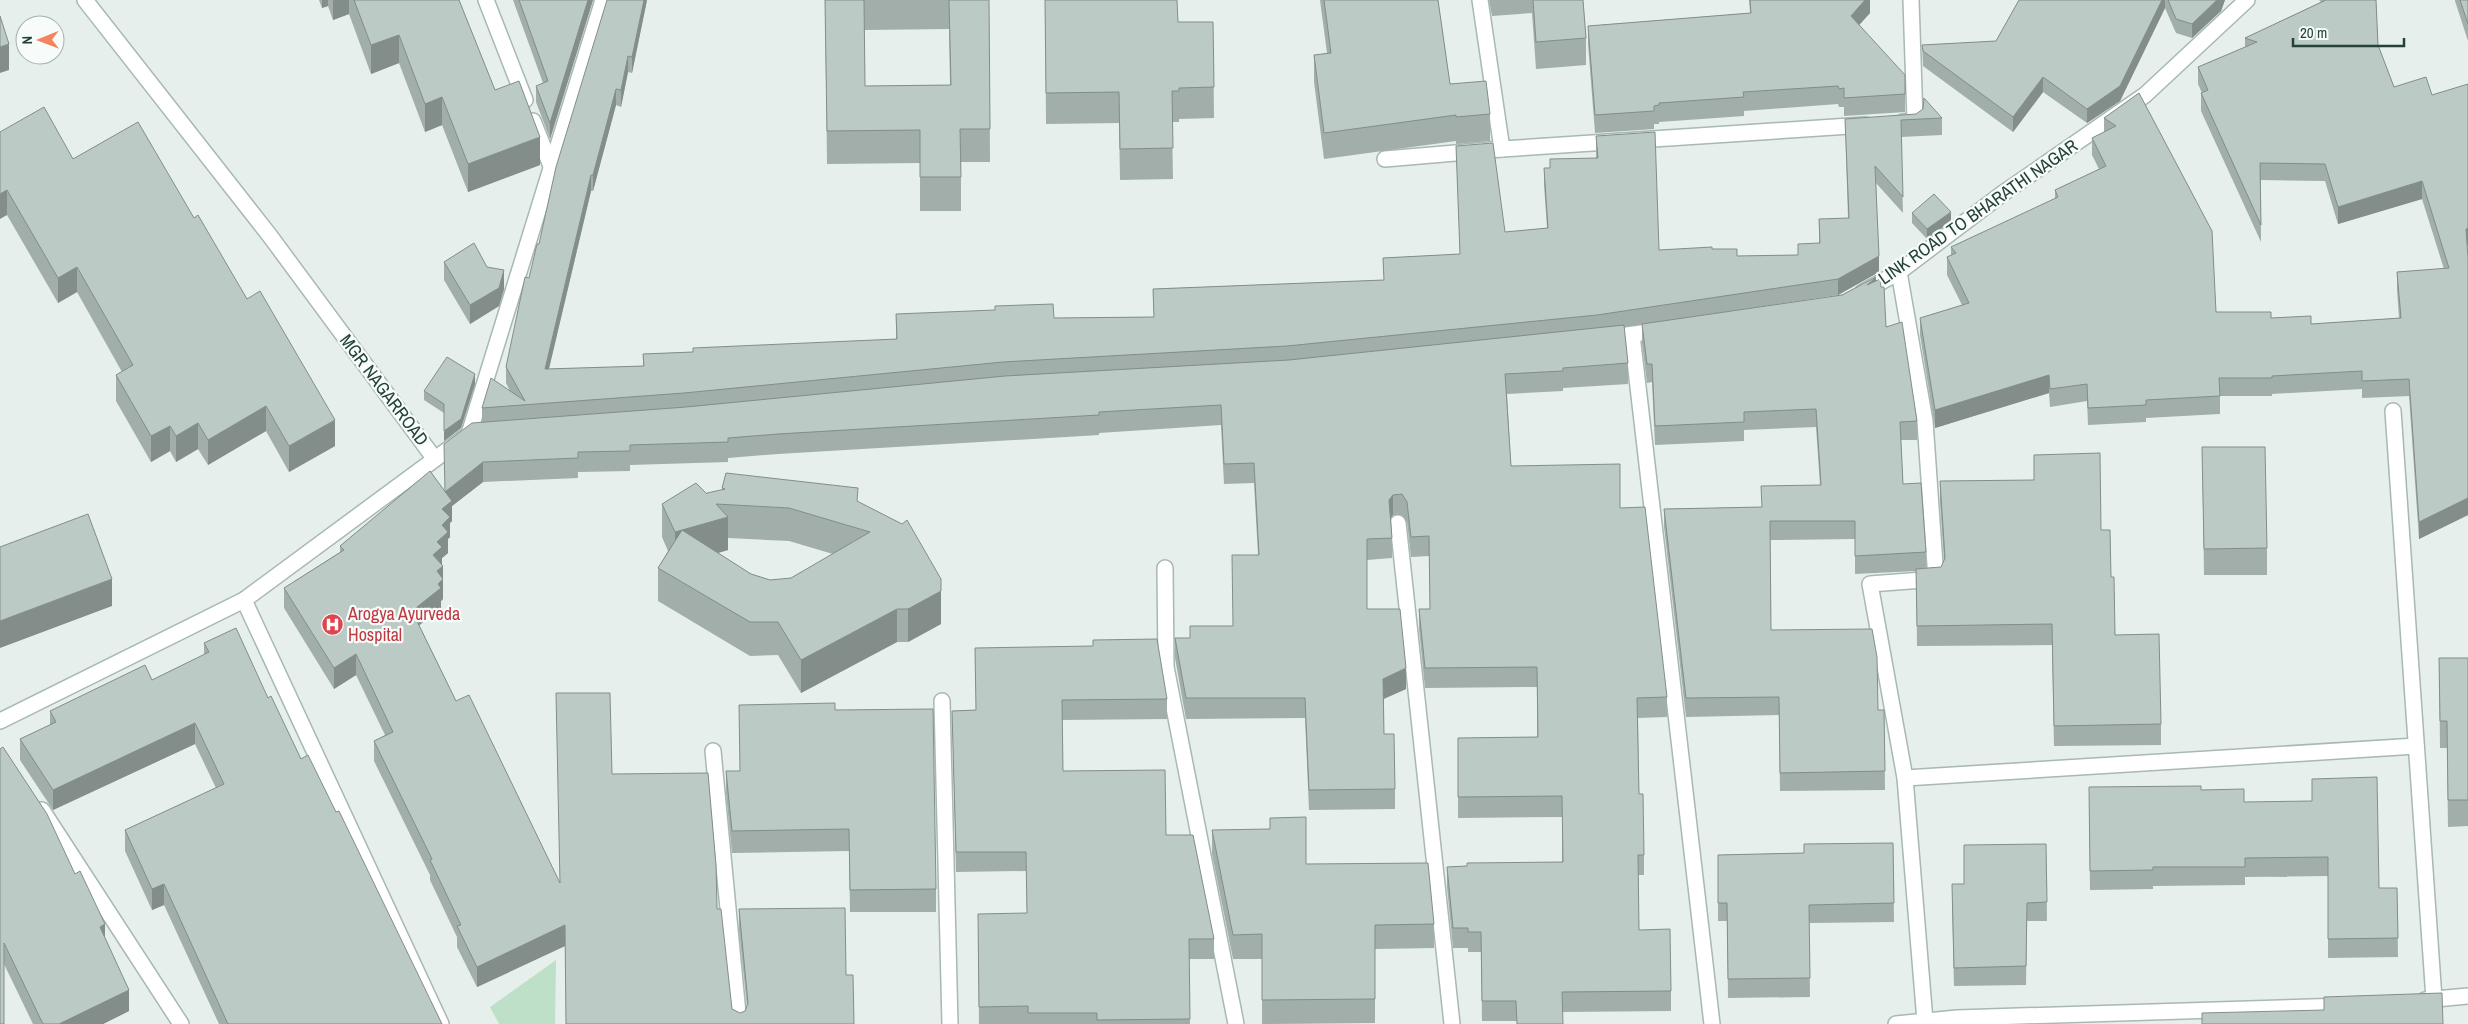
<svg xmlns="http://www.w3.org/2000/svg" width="2468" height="1024" font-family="'Archivo Narrow',sans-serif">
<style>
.green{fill:#bfe0c8}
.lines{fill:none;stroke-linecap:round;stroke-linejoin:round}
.street-casing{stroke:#a8b8b2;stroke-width:18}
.street{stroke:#fff;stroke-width:15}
.wall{fill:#a1aea9;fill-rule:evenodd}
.shaded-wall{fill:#838d89}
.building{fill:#bbcac4;stroke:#838d89}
.labels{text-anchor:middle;stroke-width:4.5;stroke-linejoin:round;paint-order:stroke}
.street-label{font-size:18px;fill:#24423a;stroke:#f7fbf9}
.health-label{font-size:18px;fill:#be3a42;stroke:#f7fbf9;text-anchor:start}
</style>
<rect width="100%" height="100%" fill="#e6efeb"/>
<path class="green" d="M556 960 555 1024H499L490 1007Z"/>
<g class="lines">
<defs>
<g id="street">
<path d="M85 0 270 236 434 458"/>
<path d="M486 0 525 100"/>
<path d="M1480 0 1502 149"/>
<path d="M533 121 551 166"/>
<path d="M1903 122 1915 121 1911 0"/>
<path d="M1385 159 1502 149 1865 125"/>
<path d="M1899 272 1925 421 1936 579 1870 584 1905 778 1925 1021"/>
<path d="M1863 292 1899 272 2002 194 2145 95 2247 0"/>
<path d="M1632 335 1712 1024"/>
<path d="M1606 338 1662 330"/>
<path d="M2393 411 2434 999"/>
<path d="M1398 523 1452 1024"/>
<path d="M1165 568 1166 667 1236 1024"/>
<path d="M244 600 441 1024"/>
<path d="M942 701 950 1024"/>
<path d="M0 721 244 600 469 434 603 0"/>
<path d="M713 751 739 1024"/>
<path d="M1905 778 2416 746"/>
<path d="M42 810 181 1024"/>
<path d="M2425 1000 2468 996"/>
<path d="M1896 1024 1957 1018 2344 1006"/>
</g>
</defs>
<use href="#street" class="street-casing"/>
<use href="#street" class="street"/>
</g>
<g class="wall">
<path d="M319 0H459L495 90 540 165 468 192 442 125 425 132 399 63 371 74 349 14 333 20 328 6 322 8Z"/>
<path d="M513 0H593L550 139 536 102V86L543 83Z"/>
<path d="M647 0 632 73 628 72 621 107 616 105 593 191H591L549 369 643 366V354L693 352 896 339V314L1054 318 1154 317 1153 289 1384 280 1383 258 1460 254 1456 146 1505 232 1547 228 1544 185V168H1550L1596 158V136L1659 250 1712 249 1737 256 1798 255 1819 243V219H1848L1845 119 1942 118V135L1901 137 1903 213 1876 183 1879 272 1838 295 1624 327 1628 363V384L1563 388V391L1507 394 1511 466 1620 508 1667 697V717L1638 718 1639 794 1644 855V875H1638L1639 930 1671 991V1011L1562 1012 1516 1021H1482L1481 952H1468V948H1453L1447 887V867L1562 862V817L1458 818V738L1537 737V687L1425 688 1419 629V609H1430L1429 556 1411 557 1407 522 1402 515H1393L1391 518 1392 538V558L1367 560V609L1406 689 1384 699V734L1395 789V809L1309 810 1305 718 1186 719 1175 658V638H1190L1233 626 1258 555 1254 483 1224 484 1221 425 1099 433V435L778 454 728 458V462L630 465V471L578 472V478L483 482 452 506V521L450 523V537L448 539V553L442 558V565L443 566V599L441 601V608L419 625 456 701 559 883 612 774 717 909 732 1009 740 1013 745 1011 747 1007 739 930V909L846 975 854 1024H566L565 946 477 987 457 947V937L430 880V875L374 761V741L385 735 356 675 334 689 284 608V588L340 552V546L445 491 482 422V408L510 391 506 383V367L539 244Z"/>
<path d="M825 0H989L990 162H961V211H920V163L827 164ZM949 29 950 85 865 86 864 30Z"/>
<path d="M1045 0 1178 22H1213L1214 118 1179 119V122H1172L1173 179 1120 180 1119 123 1046 124Z"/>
<path d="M1320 0H1438L1450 84 1490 114V141L1456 144V141L1324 159 1314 82V55L1327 53Z"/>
<path d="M1489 0H1583L1586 38V65L1536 69 1532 13 1492 16Z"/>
<path d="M1749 0H1870V13L1859 25 1905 94V112L1844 116V107H1839L1838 104 1744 111V116L1659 122V124H1654V129L1595 133 1588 44V26L1750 13Z"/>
<path d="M2019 0H2225L2221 11 2192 38 2176 33 2165 8 2120 101 2087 123 2043 92 2013 132 1923 66 1922 45 1996 41Z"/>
<path d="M2319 0H2376L2378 45 2394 87 2467 246 2468 258V515L2419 539 2409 396 2362 398V389L2272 394V396H2220V414L2146 418V422L2088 425 2087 401 2050 407 2049 393 1935 428 1920 335V318L1962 305 1947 275V257L1951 255V247L2055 199V190L2099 169 2092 155V138L2104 132V118L2139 93 2216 312 2271 318 2311 324 2399 318 2397 290V272L2444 269 2422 199 2338 224 2325 181 2261 180V242L2201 111V93H2202L2198 84V67L2245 47V38L2321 2Z"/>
<path d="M2455 0H2468V41L2455 1Z"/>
<path d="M0 132 73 159 194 218 247 299 335 446 289 472 266 431 208 465 198 449 176 462 170 451 151 462 116 401V375L122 372 77 292 58 303 7 215Z"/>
<path d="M1912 213 1951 221 1927 239 1912 223Z"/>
<path d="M444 262 487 267 504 289 499 306 470 324 444 280Z"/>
<path d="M1876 281 1881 287 1886 327 1917 421V440H1901L1903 484 1926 552V568L1941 567 1944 561 1940 502V481L2101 530 2111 577 2115 635 2161 724V745L2054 746 2052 645 1917 646 1916 571 1855 574V539L1770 540 1771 630 1878 710H1884L1885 790 1780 791 1779 715 1686 717 1664 527V509L1762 507 1820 485 1816 427 1744 430V441L1655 445 1652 382 1647 383 1642 343V324L1842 295Z"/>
<path d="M475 384 461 428 444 441V413L424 400V391Z"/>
<path d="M2202 447 2267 548V575H2204Z"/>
<path d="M726 473 858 502 941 624 908 642H897L801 693 778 655 750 656 658 601V568L668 551 662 537V504L707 494 722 490ZM728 538 789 541 833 554 791 578 770 580 751 574 718 553 728 550Z"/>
<path d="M204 643 268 698 301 759 336 812 442 1024H219L164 905 152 910 125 851V830L216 788 195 744 53 810 20 760V739L50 725V711L152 680 204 655Z"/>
<path d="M975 648 1167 699V719L1062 720 1063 771 1166 835 1214 939V959H1189L1190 1024H979L978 934 1027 913 1026 871 956 872 952 711 976 710Z"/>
<path d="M2439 658H2468V826L2448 827 2447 748H2440Z"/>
<path d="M835 710 936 889V912H850L849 851 732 853 726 793V771H740Z"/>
<path d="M0 749 105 938 129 1011 103 1024H33L4 964Z"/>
<path d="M2089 787 2201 790 2244 802 2379 888H2397L2398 957 2328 958V876L2245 877V885L2153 886V889L2090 890Z"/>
<path d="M1212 830 1306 864 1434 924V948L1375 949V1023L1262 1024V959H1233L1212 854Z"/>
<path d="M1893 843 1894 922 1809 923 1810 997 1728 998 1727 921H1718V855L1804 853Z"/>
<path d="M2046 844 2047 921H2027L2026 985 1954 986 1952 903 1964 884Z"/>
</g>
<g class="shaded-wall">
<path d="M322 0H328V6L322 8Z"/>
<path d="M333 0H349V14L333 20Z"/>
<path d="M588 0H593L550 139V123Z"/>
<path d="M644 0H647L632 73V57Z"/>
<path d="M1865 0H1870V13L1851 34V16Z"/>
<path d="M2162 0H2165V8L2120 101 2087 123V109Z"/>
<path d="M2217 0H2225L2221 11 2192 38V24Z"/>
<path d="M399 35V63L371 74V45Z"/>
<path d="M9 44V70L0 73V47Z"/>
<path d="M628 56V72L621 107V90Z"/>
<path d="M2043 77V92L2013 132V117Z"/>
<path d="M616 89V105L593 191V175Z"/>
<path d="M442 97V125L425 132V104Z"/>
<path d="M540 137V165L468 192V164Z"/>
<path d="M591 175V191L545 385V369Z"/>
<path d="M2422 181V199L2338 224V207Z"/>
<path d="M7 190V215L0 219V194Z"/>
<path d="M1951 212V221L1927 239V229Z"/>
<path d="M2468 228V246L2466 247V229Z"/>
<path d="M1879 256V272L1838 295V279Z"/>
<path d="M77 267V292L58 303V278Z"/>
<path d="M504 270V289L499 306 470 324V305Z"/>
<path d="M1876 277V295L1867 285Z"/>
<path d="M475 374V384L461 428 444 441V431Z"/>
<path d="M2049 375V393L1935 428V410Z"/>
<path d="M266 406V431L208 465V440Z"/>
<path d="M335 420V446L289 472V446Z"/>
<path d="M198 423V449L176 462V436Z"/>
<path d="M170 426V451L151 462V436Z"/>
<path d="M483 462V482L452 506V521L450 523V537L448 539V553L442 558V567L443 566V599L441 601V608L412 631V611L437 542 445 492Z"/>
<path d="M1393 495V515L1389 520V500Z"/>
<path d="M2468 498V515L2419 539V522Z"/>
<path d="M728 517V550L675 565V532Z"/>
<path d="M112 579V606L0 648V621Z"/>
<path d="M941 591V624L908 642V609Z"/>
<path d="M897 609V642L801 693V660Z"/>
<path d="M356 654V675L334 689V668Z"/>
<path d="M1406 668V689L1383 699V679Z"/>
<path d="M195 723V744L53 810V790Z"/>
<path d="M164 884V905L152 910V889Z"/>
<path d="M105 924V945L100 927Z"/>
<path d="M565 925V946L477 987V967Z"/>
<path d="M129 990V1011L103 1024H59Z"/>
</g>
<g class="building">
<path d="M354 0H459L495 90 519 81 540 137 468 164 442 97 425 104 399 35 371 45Z"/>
<path d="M519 0H588L550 123 536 86 548 81Z"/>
<path d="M607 0H644L632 57 628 56 621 90 616 89 593 175H591L545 369 644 366 643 354 693 352V348L897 339 896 314 995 310V306L1053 304 1054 318 1154 317 1153 289 1384 280 1383 258 1460 254 1456 146 1493 143 1505 232 1548 228 1544 168H1550V159L1598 158 1596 136 1655 132 1659 250 1712 247V249H1737V256L1798 255V244L1820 243 1819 219 1849 218 1845 119 1916 114 1923 109 1924 98 1942 118 1901 120 1903 197 1875 166 1879 256 1838 279 1597 315 1287 346 1003 362 684 393 482 408 491 378 525 401 506 367 525 277 529 278 537 244H539L556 167Z"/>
<path d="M825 0H864L865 86 951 85 949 0H989L990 129H960L961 177H920V130L827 131Z"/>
<path d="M1045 0H1177L1178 22H1213L1214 87 1179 88V91H1172L1173 148 1120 149 1119 92 1046 93Z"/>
<path d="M1324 0H1438L1450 84 1486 81 1490 114 1456 117V115L1324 133 1314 55 1331 53Z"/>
<path d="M1533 0H1583L1586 38 1536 42Z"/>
<path d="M1750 0H1865L1851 16 1905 75V94L1844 98V88L1839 89 1838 86 1743 92 1744 97 1659 103V105L1654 106V111L1595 115 1588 26 1751 13Z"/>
<path d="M2019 0H2162L2120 86 2087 109 2043 77 2013 117 1923 51 1922 45 1996 41Z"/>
<path d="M2168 0H2217L2192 24 2176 19Z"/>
<path d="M2326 0H2376L2378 45 2394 87 2426 77 2432 95 2468 84V228L2466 229 2468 258V498L2419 522 2409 379 2362 381V371L2272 376V378H2219L2220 396 2146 400V405L2088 408 2087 384 2050 389 2049 375 1935 410 1920 318 1969 303 1947 257 1956 253 1951 247 2058 197 2055 190 2106 166 2092 138 2116 126 2104 118 2139 93 2212 231 2216 312H2271V318L2311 316V324L2401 318 2397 272 2449 268 2422 181 2338 207 2325 164 2260 163 2261 225 2201 93 2208 90 2198 67 2257 42 2245 38Z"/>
<path d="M2460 0H2468V24Z"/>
<path d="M0 16 9 44 0 47Z"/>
<path d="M44 107 73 159 138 122 194 218 198 215 247 299 260 291 335 420 289 446 266 406 208 440 198 423 176 436 170 426 151 436 116 375 133 365 77 267 58 278 7 190 0 194V132Z"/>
<path d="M1934 194 1951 212 1927 229 1912 213Z"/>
<path d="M474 243 487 267 504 270 499 288 470 305 444 262Z"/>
<path d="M1876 277 1867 285 1880 279 1881 287H1884L1886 327 1902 322 1917 421 1900 422 1903 484 1921 483 1926 552 1855 556V521H1770L1771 630 1872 629 1877 657 1878 710H1884L1885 771 1780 773 1779 697 1686 698 1664 509 1762 507 1761 486 1821 485 1816 409 1744 412V422L1655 426 1652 364H1647L1642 324 1842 295Z"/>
<path d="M1624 325 1628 363 1563 368V371L1505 374 1511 466 1620 464V508L1645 507 1667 697 1637 698 1639 794H1643L1644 855H1638L1639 930 1670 929 1671 991 1562 992 1563 1024H1517L1516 1001H1482L1481 932H1468V928H1453L1447 867 1467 866V863L1563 862 1562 796 1458 797V738L1538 737 1537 667 1425 668 1419 609H1430L1429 536 1411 537 1407 502 1402 494 1393 495 1389 500 1392 538 1367 539V609H1400L1406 668 1383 679 1384 734H1394L1395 789 1309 790 1305 698H1186L1175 638H1190V626H1233L1232 555H1259L1254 463 1224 464 1221 405 1099 412V415L778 434 728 438V442L630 445V451L578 452V458L483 462 445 492 444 444 472 423 686 407 1005 376 1289 360Z"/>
<path d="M447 357 475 374 461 419 444 431V404L424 391Z"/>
<path d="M2202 447H2265L2267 548 2204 549Z"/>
<path d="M2100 453 2101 530H2110L2111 577H2114L2115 635 2159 634 2161 724 2054 726 2052 624 1917 626 1916 569 1941 567 1945 558 1940 481 2034 480V455Z"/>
<path d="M430 471 452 501 442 509 450 517 442 525 448 532 437 542 442 547 433 555 443 566 437 571 443 579 438 584 441 588 412 611 456 701 469 695 560 883 556 693H610L612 774 708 773 716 865 717 909H721L732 1009 740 1013 745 1011 748 1003 739 909 845 908 846 975H853L854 1024H566L565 925 477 967 457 926 461 925 430 860 432 859 374 741 393 732 356 654 334 668 284 588 344 550 340 546Z"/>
<path d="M726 473 858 488 857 501 902 524 907 520 941 579V591L908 609H897L801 660 778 622H750L658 568 682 530 751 574 770 580 791 578 870 532 789 508 716 504 728 517 675 532 662 504 696 483 707 494V493L725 489 722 488Z"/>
<path d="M88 514 112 579 0 621V547Z"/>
<path d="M236 628 268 698 271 696 301 759 308 755 336 812 339 811 442 1024H228L164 884 152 889 125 830 224 784 195 723 53 790 20 739 56 722 50 711 145 665 152 680 209 652 204 643Z"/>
<path d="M1157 639 1167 699 1062 700 1063 771 1165 770 1166 835H1193L1214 939H1189L1190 1019 1097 1020V1013H1028V1006L979 1007 978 914 1027 913 1026 852H956L952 711 976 710 975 648 1093 646V640Z"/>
<path d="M2439 658H2468V800H2448L2447 721H2440Z"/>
<path d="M835 703V710L933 709 936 889 850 890 849 829 732 831 726 771H740L739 705Z"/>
<path d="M3 747 47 814 75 874 80 871 105 924 100 927 129 990 59 1024H43L4 943V1024H0V749Z"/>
<path d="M2377 777 2379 888H2397L2398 938 2328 939V857L2245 858V867H2153V870L2090 871 2089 787 2201 786V790L2244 789V802L2312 801V779Z"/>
<path d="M1306 817V864L1428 863 1434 924 1375 925V999L1262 1000V934L1233 935 1212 830 1270 829V818Z"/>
<path d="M1893 843 1894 903 1809 905 1810 978 1728 979 1727 903H1718V855L1804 853V844Z"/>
<path d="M2046 844 2047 902 2027 903 2026 966 1954 968 1952 884H1964V845Z"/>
<path d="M2442 993 2443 1024H2202V1013L2324 1010V997Z"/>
</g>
<defs>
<symbol id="hospital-disc" viewBox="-11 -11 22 22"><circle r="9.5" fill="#e0444e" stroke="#f7fbf9"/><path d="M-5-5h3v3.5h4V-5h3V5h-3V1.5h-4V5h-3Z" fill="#fff"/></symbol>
</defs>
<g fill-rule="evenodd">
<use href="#hospital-disc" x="320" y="612" width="25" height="25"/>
</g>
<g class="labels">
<g class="street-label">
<text transform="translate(1978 212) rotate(-35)" y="6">LINK ROAD TO BHARATHI NAGAR</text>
<text transform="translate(384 390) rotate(53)" y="6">MGR NAGARROAD</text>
</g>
<g class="health-label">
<text x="348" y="620">Arogya Ayurveda<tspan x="348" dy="21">Hospital</tspan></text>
</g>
</g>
<g transform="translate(40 40) rotate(269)"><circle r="24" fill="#f7fbf9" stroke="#a3b1ad"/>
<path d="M0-4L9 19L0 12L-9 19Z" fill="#f4845f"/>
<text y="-8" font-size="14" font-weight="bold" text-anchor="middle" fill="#24423a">N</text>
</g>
<path d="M2293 38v8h111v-8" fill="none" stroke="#24423a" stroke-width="2.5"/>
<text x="2300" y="38" font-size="15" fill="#24423a" stroke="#f7fbf9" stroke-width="4" paint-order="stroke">20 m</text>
</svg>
